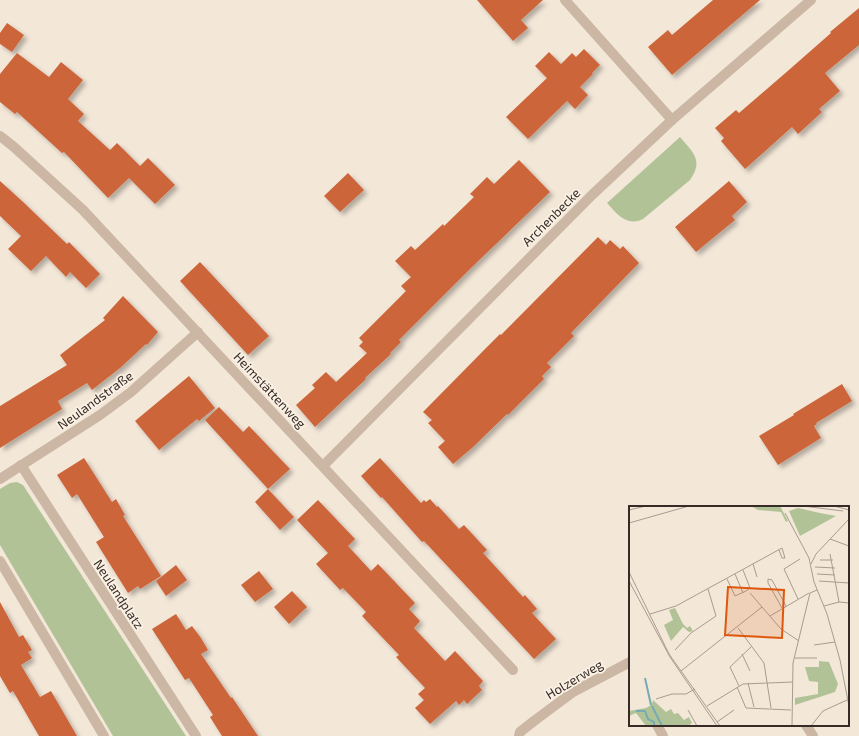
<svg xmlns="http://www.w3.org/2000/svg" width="859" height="736" font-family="'Exo 2',sans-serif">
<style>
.green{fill:#b2c297}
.building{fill:#cd653b;filter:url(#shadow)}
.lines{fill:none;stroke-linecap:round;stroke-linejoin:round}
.street{stroke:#cbb7a3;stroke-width:10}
.labels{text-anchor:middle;stroke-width:3.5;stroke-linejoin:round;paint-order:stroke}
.street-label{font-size:13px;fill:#362b26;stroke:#faf1e4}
.inset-river{fill:none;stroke:#75acb1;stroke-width:2}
.inset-road{fill:none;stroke:#a79c91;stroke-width:1}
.view{fill:#df570d;fill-opacity:0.15;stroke:#df570d;stroke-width:2}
.inset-edge{fill:none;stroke:#362b26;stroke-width:2}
</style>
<defs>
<filter id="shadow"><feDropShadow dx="3.5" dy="3.5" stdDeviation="2" flood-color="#0004"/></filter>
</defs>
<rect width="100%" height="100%" fill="#f3e7d8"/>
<g class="green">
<path d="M680 137C693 152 704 161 690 180L643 219C627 227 617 214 607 203Z"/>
<path d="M17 482 23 485 186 736H113L0 545V489L10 483Z"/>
</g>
<g class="building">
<path d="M477 0H543L521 20 528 28 513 41Z"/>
<path d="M713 0H760L672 75 648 47 668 30 672 35Z"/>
<path d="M859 8V45L825 73 840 91 819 109 822 112 798 134 792 127 745 169 721 141 724 138 715 128 736 110 739 113 790 69 831 33 830 32Z"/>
<path d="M7 23 24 35 12 52 0 44V33Z"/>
<path d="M584 49 600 65 592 73 593 74 580 87 588 95 575 109 567 101 528 139 506 117 547 78 535 66 549 52 561 64 572 53 576 57Z"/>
<path d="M17 53 49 77 61 62 83 80 68 99 84 114 78 121 110 150 117 143 140 166 148 158 175 185 155 204 129 178 108 198 64 152 62 153 17 112 15 114 0 102V74Z"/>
<path d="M519 160 550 192 471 268 399 340 401 342 390 353 391 354 365 378 366 379 315 427 296 405 315 388 312 385 326 372 336 382 367 353 359 346 363 342 359 338 406 291 401 286 411 277 395 261 411 246 415 250 443 224 444 226 474 197 470 194 487 177 494 184Z"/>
<path d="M348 173 364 190 340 212 324 196Z"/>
<path d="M0 181 22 201 67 244 69 242 100 274 86 288 70 272 66 277 46 256 31 271 8 249 21 236 0 216Z"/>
<path d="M729 181 747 202 732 216 735 220 696 252 675 227Z"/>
<path d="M598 237 606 245 610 240 620 249 623 246 639 263 571 333 574 336 547 363 551 367 542 376 544 379 508 415 507 414 472 448 453 464 438 447 445 441 428 423 432 420 423 412 488 346 500 334 501 335Z"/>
<path d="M200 262 269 336 248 355 180 281Z"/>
<path d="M123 296 158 332 147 345 146 344 120 368 92 390 87 383 58 401 62 409 0 448V406L67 365 60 355 105 320 103 318Z"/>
<path d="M189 376 215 408 199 421 197 419 159 450 135 421Z"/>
<path d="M842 384 852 401 816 423 817 424 814 426 821 438 778 465 759 436 794 415 793 414Z"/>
<path d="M219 407 243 432 249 426 290 469 268 489 205 420Z"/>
<path d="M84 458 112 502 116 499 125 515 123 516 161 576 140 589 138 586 128 593 96 542 104 537 77 494 72 498 57 475Z"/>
<path d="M380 458 421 503 424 500 426 502 430 499 437 507 438 506 459 529 464 525 487 550 483 553 523 597 525 595 537 609 532 613 556 639 534 659 424 541 422 542 382 497 381 498 361 476Z"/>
<path d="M268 489 294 517 280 530 255 502Z"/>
<path d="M318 500 355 539 348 546 371 571 378 564 415 603 409 609 420 621 414 628 445 661 455 651 483 681 479 686 482 690 467 704 464 700 459 705 456 701 430 724 415 708 424 700 418 694 425 688 396 657 399 655 362 616 366 612 343 588 340 590 316 564 328 553 297 520Z"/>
<path d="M176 565 187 580 166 596 156 581Z"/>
<path d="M259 571 273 589 255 602 241 585Z"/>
<path d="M292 591 307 607 289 624 274 607Z"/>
<path d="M0 602 19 637 23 635 32 650 28 652 32 658 21 665 40 697 51 691 77 736H39L13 691 10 693 0 676Z"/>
<path d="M176 614 186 630 192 626 201 638 208 650 201 654 231 698 232 697 258 736H222L210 717 213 715 189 678 185 680 152 629Z"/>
</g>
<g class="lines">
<g class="street">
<path d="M565 0 672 120"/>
<path d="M0 136 14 147 83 210 513 670"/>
<path d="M21 465 196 736"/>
<path d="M323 466 592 195 672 120 811 0"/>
<path d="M0 479 100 415 131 392 198 332"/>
<path d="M0 561 104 736"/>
<path d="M657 725 663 736"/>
<path d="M806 725 813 736"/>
<path d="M519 736 520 732 534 721 573 692 630 662"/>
</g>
</g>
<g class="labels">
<g class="street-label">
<text transform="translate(551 217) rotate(-45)" y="5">Archenbecke</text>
<text transform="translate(270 390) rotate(47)" y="5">Heimstättenweg</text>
<text transform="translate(95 400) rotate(-36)" y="5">Neulandstraße</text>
<text transform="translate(119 594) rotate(57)" y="5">Neulandplatz</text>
<text transform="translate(574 679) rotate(-31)" y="5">Holzerweg</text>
</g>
</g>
<g transform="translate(629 506)">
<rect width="220" height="220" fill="#f3e7d8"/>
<path d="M122 0H151L159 15 157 16 152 6 129 4ZM169 2 191 7 207 10 171 30 160 5ZM46 102 54 118 58 122 61 120 64 125 60 126 54 121 42 135 35 119 44 114 40 104ZM190 155 200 156 209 178 206 186 166 199V192L189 188V176L180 175 176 161H190ZM24 194 37 206 42 203 45 208 49 207 55 214 60 211 63 217 59 220H17L7 207 0 210V205L17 202 22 199 21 195 23 198Z" fill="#b2c297"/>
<path class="inset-river" d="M16 172 22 199M23 200 33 220M7 205H16L19 213 25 216V220"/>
<path class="inset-road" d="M174 0 214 5M205 0 220 4M0 4 17 0M156 7 180 52 185 76 198 108 211 154 220 200M0 17 60 0M201 33 220 40M201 48 210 96M191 54H204M124 58 128 71M182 58 187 48 220 13M186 61 206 62M0 66 40 148 91 220M106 68 114 87M188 68 206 69M98 73 106 90 117 85 121 82 114 64M0 75 41 151 88 220M190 75 220 77M121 87 152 123 170 135M169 93 155 63 171 53M195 100 210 96 220 97M153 102 139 77V73L143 74 157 100M21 108 47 100 153 42 156 52H153L150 44M141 110 180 87M109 122 135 157 142 202M185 139 206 136M46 144 62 127 87 110 79 83M113 148 121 165M166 152H188M52 165 133 101M119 177 125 201M110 180 101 161 123 140M108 181 117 202 162 204M27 193 43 188H57L66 183M78 200 114 178 164 176M59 204 68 220M88 216 105 204M163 220 164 157 181 87 188 84M182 220 194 205 218 194"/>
<path class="view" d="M99 81 155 84 153 132 96 129Z"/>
<rect width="220" height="220" class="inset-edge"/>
</g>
</svg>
